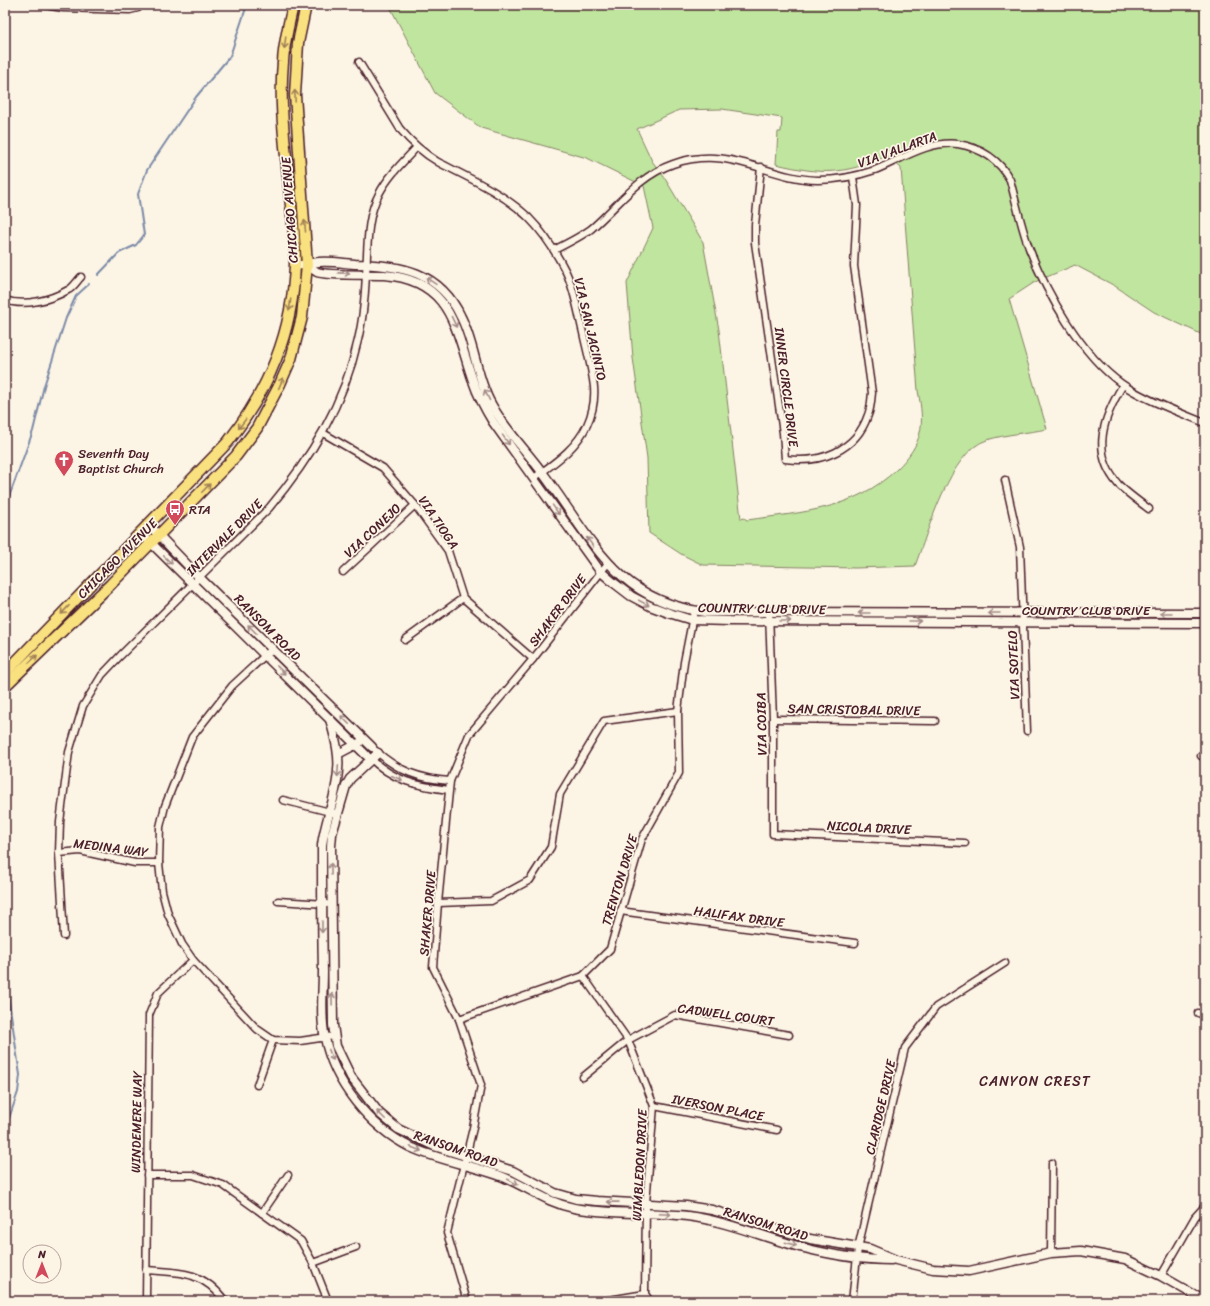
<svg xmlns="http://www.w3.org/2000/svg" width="1210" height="1306" font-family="Sriracha,sans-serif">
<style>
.green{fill:#c0e59f;stroke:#858265;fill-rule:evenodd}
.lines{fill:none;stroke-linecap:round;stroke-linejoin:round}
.stream{stroke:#7c8aa8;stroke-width:2}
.minor-casing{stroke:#4a1f2b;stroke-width:9}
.tertiary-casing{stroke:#4a1f2b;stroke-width:11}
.primary-casing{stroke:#4a1f2b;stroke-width:13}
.minor{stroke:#fcf5e5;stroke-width:6}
.tertiary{stroke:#fcf5e5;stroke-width:8}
.primary{stroke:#fae180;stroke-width:10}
.oneway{stroke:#a28056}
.oneway2{stroke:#a38a88}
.labels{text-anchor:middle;stroke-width:3.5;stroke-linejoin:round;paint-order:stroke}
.street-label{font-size:13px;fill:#4a1f2b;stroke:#fcf5e5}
.poi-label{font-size:13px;fill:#4a1f2b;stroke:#fcf5e5;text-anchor:start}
.neighbourhood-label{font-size:14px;letter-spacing:1px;fill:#4a1f2b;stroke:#fcf5e5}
</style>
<rect width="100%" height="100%" fill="#fcf5e5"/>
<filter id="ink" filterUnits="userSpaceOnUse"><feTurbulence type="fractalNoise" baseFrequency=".025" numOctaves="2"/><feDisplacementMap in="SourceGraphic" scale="8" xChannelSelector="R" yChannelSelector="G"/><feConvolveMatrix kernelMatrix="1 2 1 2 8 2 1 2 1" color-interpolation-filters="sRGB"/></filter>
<g filter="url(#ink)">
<path class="green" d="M389 5H1205V336L1154 312 1115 286 1075 265 1035 282 1009 299 1047 429C1027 433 1006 434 987 440 950 451 928 532 915 566L856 568 703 565 681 554 649 533 647 458 633 358 627 283 653 228 644 186 587 158 481 128 435 93ZM722 109 782 118 781 132H778L776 164C823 175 843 175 887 156L901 168 918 391C925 425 923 443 897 469 854 510 803 512 747 520L744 518 741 519 719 330 703 242 664 177 652 161 637 129 679 110Z"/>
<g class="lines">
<g class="stream">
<path d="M98 275 119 253 136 245 144 235 138 194 147 170 196 97 230 56 247 5"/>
<path d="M5 508 33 431 44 386 66 318 76 296 89 284"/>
<path d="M5 974 20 1075 18 1092 5 1130"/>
</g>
<defs>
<g id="minor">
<path d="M44 5 63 8 130 10 138 8 139 5"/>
<path d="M359 62 400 129C411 142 423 153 438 162 469 178 503 193 528 217 544 233 556 252 566 272 575 291 578 313 583 333 587 351 592 369 594 387 595 399 592 414 587 425 576 449 554 463 534 478"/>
<path d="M761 167 755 225V243L783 433 785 459C820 464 856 451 868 415 871 408 871 400 872 393L854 266 857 205 853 177"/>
<path d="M554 250C566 244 580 237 591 229 618 206 638 176 673 164 730 144 767 179 818 180 837 180 857 176 875 170 900 160 929 140 958 144 981 148 999 159 1010 180 1016 202 1021 226 1029 248 1047 294 1081 355 1122 384 1143 399 1181 413 1205 423"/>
<path d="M5 300C24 307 51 300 68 290 73 288 77 281 81 277"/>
<path d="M1123 385C1104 416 1090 452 1118 484 1127 493 1138 501 1149 509"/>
<path d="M323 433 383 468 415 505 448 551 463 598 533 659"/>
<path d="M1005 480 1020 547 1027 731"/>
<path d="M343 572 415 505"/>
<path d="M769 613 773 719V834L965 843"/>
<path d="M405 640 463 598"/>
<path d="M273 648 232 686 192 737 165 806 160 827 159 863 162 891 168 914 182 944 193 960 257 1029 273 1040 300 1041 334 1036"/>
<path d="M773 719 935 721"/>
<path d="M376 751C398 771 420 779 450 781"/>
<path d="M1201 756 1205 755"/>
<path d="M369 757C393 781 417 786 449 790"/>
<path d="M283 800 334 813"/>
<path d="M59 853 80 851 135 863H159"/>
<path d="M278 901 326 904"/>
<path d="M438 903 491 901 530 880 551 847 560 794 604 721 678 711"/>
<path d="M620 911 855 943"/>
<path d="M64 936 59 853 60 822 69 752 83 706 102 675 120 656 269 508C311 458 344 404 358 340 363 319 365 296 366 274 368 247 366 218 379 194 388 176 404 161 417 147"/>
<path d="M583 976 628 1040 654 1106 646 1203 645 1294 650 1301"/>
<path d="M1198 1013 1205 1015"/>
<path d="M459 1019 583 976 610 949 642 839 679 773 678 711 684 662 694 611"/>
<path d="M583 1077 628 1040 675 1015 789 1035"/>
<path d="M257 1085 273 1040"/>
<path d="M654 1106 777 1130"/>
<path d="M147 1175H193L223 1185 301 1241 313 1263 328 1301"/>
<path d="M262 1213 288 1175"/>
<path d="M1051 1253 1052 1163"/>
<path d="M313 1263 356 1247"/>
<path d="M146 1270C180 1272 203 1271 225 1301"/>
<path d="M1161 1276 1195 1217 1205 1206"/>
<path d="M146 1301 149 1015 158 993 193 960"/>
<path d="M467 1301 447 1233 473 1128 481 1085 459 1019 433 967 438 903 450 781 469 735 533 659 608 563"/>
<path d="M603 1301 645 1294"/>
<path d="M852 1301 858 1248 905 1048 936 1007 1005 963"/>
</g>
<g id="tertiary">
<path d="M307 265C310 267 314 270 317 272 326 276 370 274 384 275 452 280 455 329 473 381 478 396 485 409 493 422L600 571 614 583 631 596 650 606 669 613 692 620 730 621 1205 623"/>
<path d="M295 266C303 265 311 263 319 262 330 261 343 263 355 264 400 265 440 271 461 317 474 343 476 374 489 400 503 427 524 448 542 472 591 537 615 601 705 612L1205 613"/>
<path d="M148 524 199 577 372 747"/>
<path d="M140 532 366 755"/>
<path d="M330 719C334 735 340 753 338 770 337 796 325 820 322 845 322 887 322 929 323 971 323 993 320 1017 325 1038 334 1083 370 1127 410 1147 436 1159 470 1165 498 1175 526 1185 544 1202 574 1208 611 1215 650 1211 687 1216 728 1221 765 1238 804 1248 832 1255 862 1260 891 1260"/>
<path d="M378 753 350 779 346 786 332 834 331 846 333 1025 336 1046 351 1077 379 1113 398 1129 434 1146 513 1171 555 1193 576 1199 597 1201 686 1206 712 1210 810 1239 870 1249 896 1260 933 1269 969 1271 1051 1253 1081 1251 1125 1259 1161 1276 1205 1301"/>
<path d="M338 754 359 743"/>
</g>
<g id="primary">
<path d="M5 673 228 442C269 389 293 332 295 264 296 238 291 211 289 186 285 145 279 103 283 62 284 42 289 24 293 5"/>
<path d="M5 686 110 585 236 456 257 428 280 384 291 359 302 317 307 265 295 95 298 43 306 5"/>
</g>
</defs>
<use href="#minor" class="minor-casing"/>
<use href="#tertiary" class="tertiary-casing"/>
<use href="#primary" class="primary-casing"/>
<use href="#minor" class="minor"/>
<use href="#tertiary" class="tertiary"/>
<use href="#primary" class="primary"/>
</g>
<defs><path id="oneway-shaft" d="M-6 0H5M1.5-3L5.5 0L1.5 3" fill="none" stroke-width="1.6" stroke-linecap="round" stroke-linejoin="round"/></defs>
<g class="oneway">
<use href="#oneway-shaft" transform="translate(285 43) rotate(97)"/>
<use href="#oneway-shaft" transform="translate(295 96) rotate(-92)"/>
<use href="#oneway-shaft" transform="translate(305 226) rotate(-95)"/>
<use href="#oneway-shaft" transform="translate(290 305) rotate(97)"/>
<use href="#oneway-shaft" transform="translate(281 383) rotate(-66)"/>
<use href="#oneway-shaft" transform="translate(242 424) rotate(127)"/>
<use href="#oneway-shaft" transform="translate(206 488) rotate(-46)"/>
<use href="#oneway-shaft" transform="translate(65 610) rotate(133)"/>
<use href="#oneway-shaft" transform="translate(33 659) rotate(-43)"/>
</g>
<g class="oneway2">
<use href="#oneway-shaft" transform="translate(344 273) rotate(1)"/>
<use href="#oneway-shaft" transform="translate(431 281) rotate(-146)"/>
<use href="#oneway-shaft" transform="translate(454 322) rotate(65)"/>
<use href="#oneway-shaft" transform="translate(487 395) rotate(-115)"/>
<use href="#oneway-shaft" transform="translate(506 440) rotate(54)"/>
<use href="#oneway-shaft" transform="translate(556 510) rotate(55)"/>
<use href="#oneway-shaft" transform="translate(590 542) rotate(-126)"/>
<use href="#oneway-shaft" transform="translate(168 560) rotate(44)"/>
<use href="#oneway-shaft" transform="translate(644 603) rotate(28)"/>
<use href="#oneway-shaft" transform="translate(864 613) rotate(180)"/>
<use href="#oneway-shaft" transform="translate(994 613) rotate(180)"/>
<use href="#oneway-shaft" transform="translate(1166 613) rotate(180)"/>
<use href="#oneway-shaft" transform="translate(785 621)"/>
<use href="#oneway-shaft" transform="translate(915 621)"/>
<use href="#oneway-shaft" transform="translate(252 629) rotate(-135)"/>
<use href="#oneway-shaft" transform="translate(281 670) rotate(45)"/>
<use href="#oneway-shaft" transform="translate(345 720) rotate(-135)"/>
<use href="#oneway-shaft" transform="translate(338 771) rotate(93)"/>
<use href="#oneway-shaft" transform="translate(397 778) rotate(24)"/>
<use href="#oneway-shaft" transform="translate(331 869) rotate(-91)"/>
<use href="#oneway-shaft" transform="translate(322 927) rotate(90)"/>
<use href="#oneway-shaft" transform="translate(332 999) rotate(-91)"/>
<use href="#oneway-shaft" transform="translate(331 1055) rotate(68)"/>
<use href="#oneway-shaft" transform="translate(381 1115) rotate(-135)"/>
<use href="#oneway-shaft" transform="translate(416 1149) rotate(21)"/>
<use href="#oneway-shaft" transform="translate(513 1182) rotate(28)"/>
<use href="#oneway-shaft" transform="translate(613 1202) rotate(-179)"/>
<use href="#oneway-shaft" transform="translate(665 1214) rotate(3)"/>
<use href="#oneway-shaft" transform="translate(791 1244) rotate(17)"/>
</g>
</g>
<defs>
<symbol id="church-pin" viewBox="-11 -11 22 30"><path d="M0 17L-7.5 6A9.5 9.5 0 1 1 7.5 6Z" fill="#d1495b" stroke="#fcf5e5"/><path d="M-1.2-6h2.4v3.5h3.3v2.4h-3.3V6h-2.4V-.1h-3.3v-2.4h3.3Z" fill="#fff"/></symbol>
<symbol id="bus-pin" viewBox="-11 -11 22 30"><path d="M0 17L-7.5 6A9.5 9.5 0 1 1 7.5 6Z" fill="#d1495b" stroke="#fcf5e5"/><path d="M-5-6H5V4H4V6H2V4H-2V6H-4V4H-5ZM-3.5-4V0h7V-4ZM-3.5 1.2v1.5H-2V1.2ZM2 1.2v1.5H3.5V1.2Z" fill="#fff"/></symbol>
</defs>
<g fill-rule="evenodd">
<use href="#church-pin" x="53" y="449" width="22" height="30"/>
<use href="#bus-pin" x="164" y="498" width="22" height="30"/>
</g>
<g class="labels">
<g class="street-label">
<text transform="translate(897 149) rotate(-20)" y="5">VIA VALLARTA</text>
<text transform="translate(289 210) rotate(-94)" y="5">CHICAGO AVENUE</text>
<text transform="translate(591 329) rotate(77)" y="5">VIA SAN JACINTO</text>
<text transform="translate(787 387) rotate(83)" y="5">INNER CIRCLE DRIVE</text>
<text transform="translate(439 522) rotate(56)" y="5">VIA TIOGA</text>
<text transform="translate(372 530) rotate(-43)" y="5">VIA CONEJO</text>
<text transform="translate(224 537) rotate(-45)" y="5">INTERVALE DRIVE</text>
<text transform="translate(117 558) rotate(-45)" y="5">CHICAGO AVENUE</text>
<text transform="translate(762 608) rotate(1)" y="5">COUNTRY CLUB DRIVE</text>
<text transform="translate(557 610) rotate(-53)" y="5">SHAKER DRIVE</text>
<text x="1086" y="615">COUNTRY CLUB DRIVE</text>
<text transform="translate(268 627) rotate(45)" y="5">RANSOM ROAD</text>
<text transform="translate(1013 665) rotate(-92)" y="5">VIA SOTELO</text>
<text transform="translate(854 709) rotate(1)" y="5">SAN CRISTOBAL DRIVE</text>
<text transform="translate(761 724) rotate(-91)" y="5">VIA COIBA</text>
<text transform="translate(869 827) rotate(3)" y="5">NICOLA DRIVE</text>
<text transform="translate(111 847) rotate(7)" y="5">MEDINA WAY</text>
<text transform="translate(619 880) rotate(-73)" y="5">TRENTON DRIVE</text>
<text transform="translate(427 913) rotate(-85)" y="5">SHAKER DRIVE</text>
<text transform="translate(739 916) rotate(8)" y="5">HALIFAX DRIVE</text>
<text transform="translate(726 1014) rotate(8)" y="5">CADWELL COURT</text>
<text transform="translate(718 1107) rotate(11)" y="5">IVERSON PLACE</text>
<text transform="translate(880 1107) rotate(-77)" y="5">CLARIDGE DRIVE</text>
<text transform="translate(136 1122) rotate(-89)" y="5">WINDEMERE WAY</text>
<text transform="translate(456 1148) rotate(19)" y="5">RANSOM ROAD</text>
<text transform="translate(639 1165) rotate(-87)" y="5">WIMBLEDON DRIVE</text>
<text transform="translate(766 1223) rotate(17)" y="5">RANSOM ROAD</text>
</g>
<g class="poi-label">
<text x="78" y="458">Seventh Day<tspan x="78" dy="15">Baptist Church</tspan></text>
<text x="189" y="514">RTA</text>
</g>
<g class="neighbourhood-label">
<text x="1035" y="1086">CANYON CREST</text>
</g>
</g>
<rect width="1210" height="1306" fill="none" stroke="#fcf5e5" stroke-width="20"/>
<rect x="10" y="10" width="1190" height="1286" fill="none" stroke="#4a1f2b" stroke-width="1.5" filter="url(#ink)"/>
<g transform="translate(42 1264)"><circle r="19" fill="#fcf5e5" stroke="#b59f9b"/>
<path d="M0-3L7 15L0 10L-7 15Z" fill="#d1495b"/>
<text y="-6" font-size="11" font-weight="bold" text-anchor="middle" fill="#4a1f2b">N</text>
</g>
</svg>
